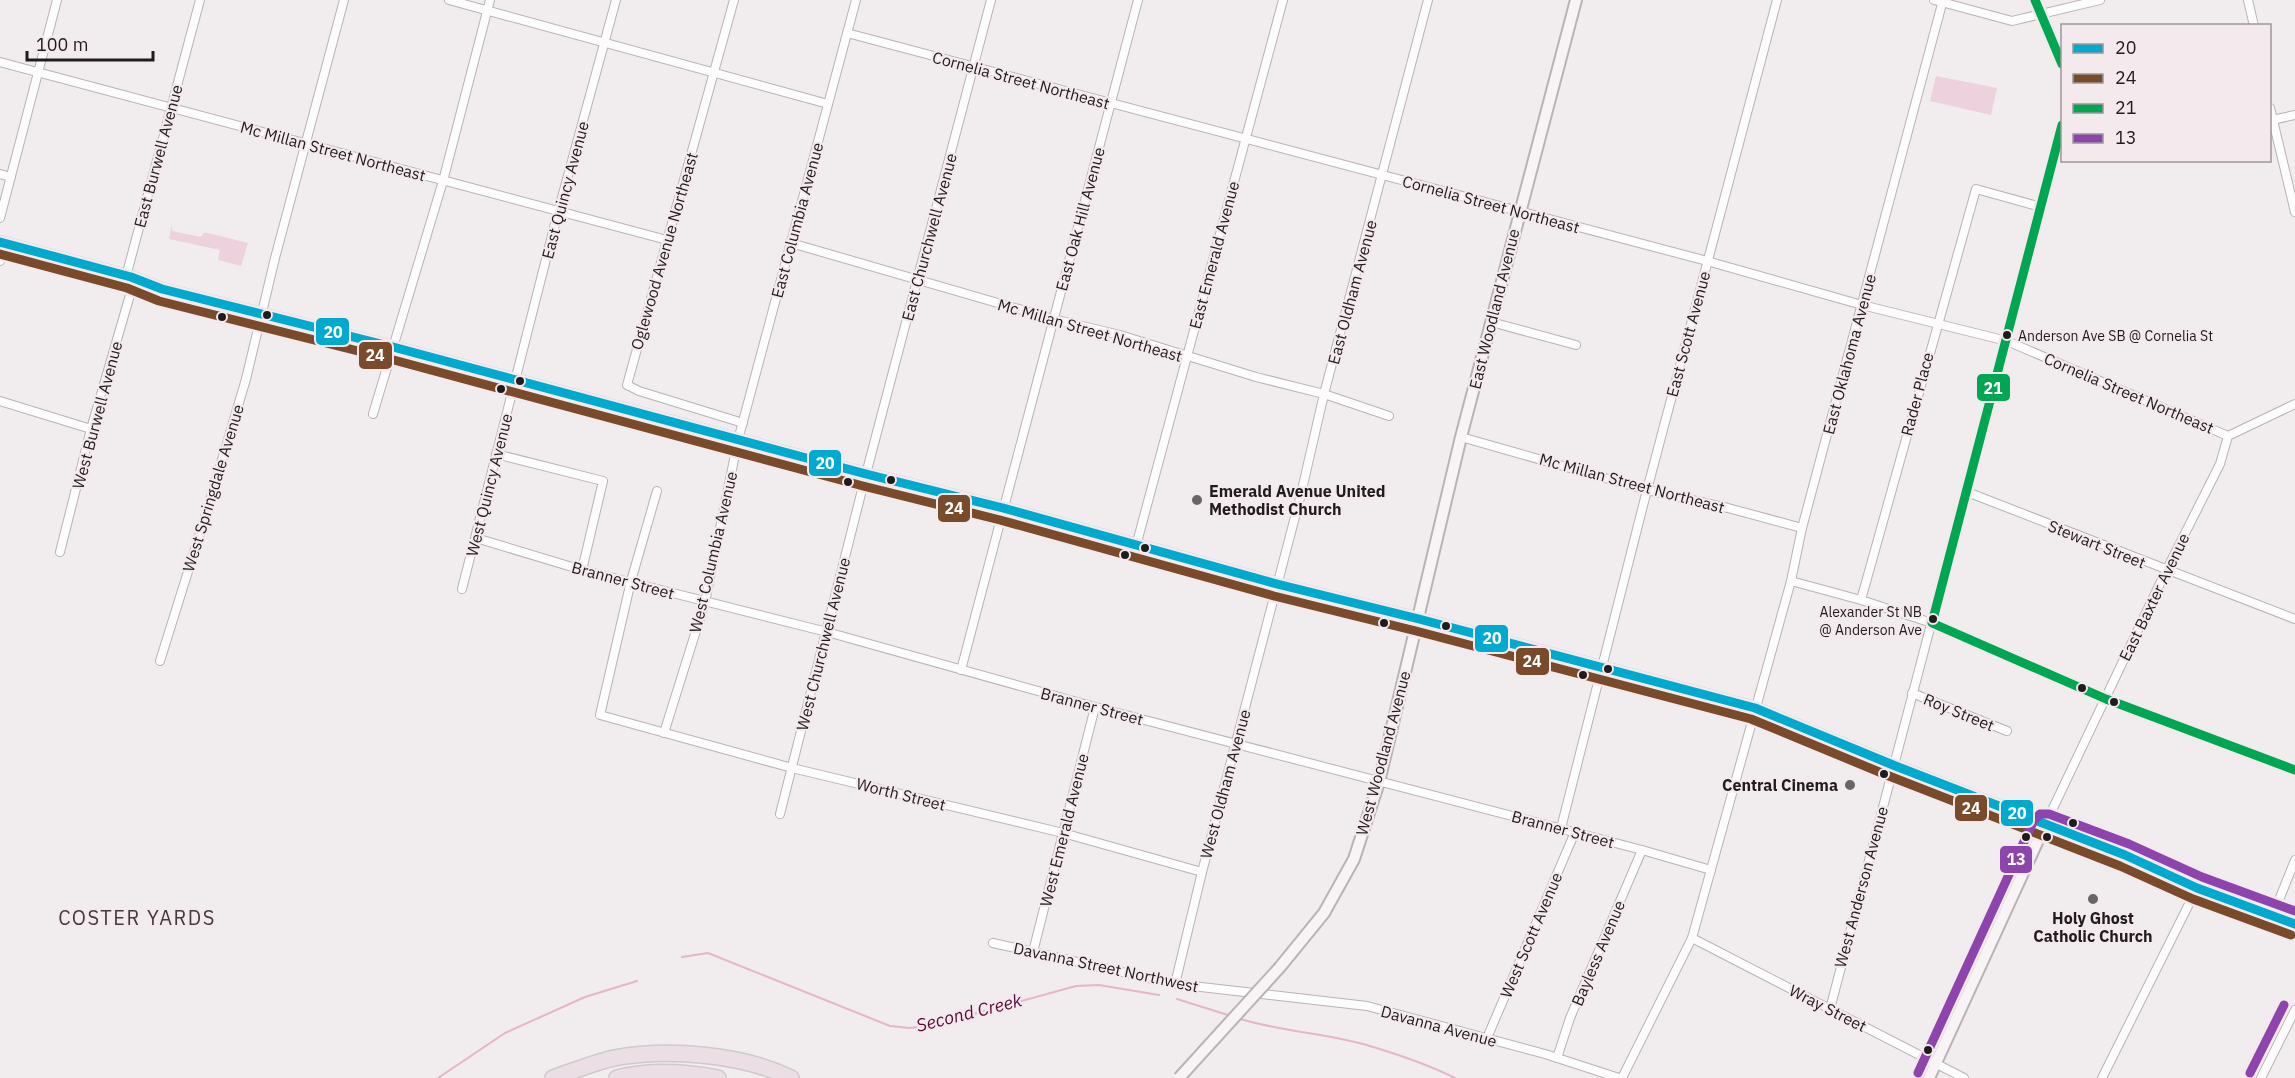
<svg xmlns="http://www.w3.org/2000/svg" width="2295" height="1078" font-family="'IBM Plex Sans',sans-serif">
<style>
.green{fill:#edd1dc}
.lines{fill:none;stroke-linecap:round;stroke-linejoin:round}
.stream{stroke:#e6b5ca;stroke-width:2}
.street-casing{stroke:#b8b3b5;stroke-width:10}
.secondary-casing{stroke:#b8b3b5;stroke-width:14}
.highway-casing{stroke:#cecacb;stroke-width:18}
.street{stroke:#fdfcfc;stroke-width:8}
.secondary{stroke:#f8f3f5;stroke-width:10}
.highway{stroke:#ecdee5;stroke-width:15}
.secondary-bridge-casing{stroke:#b8b3b5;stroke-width:14;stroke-linecap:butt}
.secondary-bridge{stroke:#f8f3f5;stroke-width:10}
.bus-1-casing{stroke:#f4e9ed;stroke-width:14}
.bus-2-casing{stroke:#f4e9ed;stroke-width:14}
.bus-3-casing{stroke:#f4e9ed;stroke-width:14}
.bus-4-casing{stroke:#f4e9ed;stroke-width:14}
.bus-1{stroke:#00a9ce;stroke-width:9}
.bus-2{stroke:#7a4b2a;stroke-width:9}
.bus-3{stroke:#00a651;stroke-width:9}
.bus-4{stroke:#8e44ad;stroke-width:9}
.bus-dot{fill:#201c1d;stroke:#f4e9ed;stroke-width:2}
.poi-dot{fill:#696566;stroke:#f4e9ed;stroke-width:2}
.labels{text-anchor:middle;stroke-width:4.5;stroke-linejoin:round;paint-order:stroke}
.bus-label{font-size:14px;fill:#201c1d;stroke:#f4e9ed;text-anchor:start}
.street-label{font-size:16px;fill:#201c1d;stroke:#f4e9ed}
.poi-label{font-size:16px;font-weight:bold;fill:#201c1d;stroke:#f4e9ed;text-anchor:start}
.water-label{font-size:18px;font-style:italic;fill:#5a0b38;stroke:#f4e9ed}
.quarter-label{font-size:20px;letter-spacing:1.5px;fill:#433a3d;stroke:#f4e9ed}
.line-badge{stroke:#f4e9ed;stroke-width:2}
.badge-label{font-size:16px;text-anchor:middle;font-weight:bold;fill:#fff}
</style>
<rect width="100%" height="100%" fill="#f1ecee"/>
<g class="green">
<path d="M1936 76 1997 88 1991 115 1930 101Z"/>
<path d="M172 224V231L201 237 204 233H208L248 243 241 266 218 260 220 250 169 239Z"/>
</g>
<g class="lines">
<g class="stream">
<path d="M682 957 708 953 890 1026 909 1028 930 1026 1076 986 1099 985 1159 995"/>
<path d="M1177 999 1231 1016"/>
<path d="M1240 1019C1280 1031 1322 1033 1363 1044 1394 1053 1427 1064 1455 1078"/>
<path d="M438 1078 505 1033 585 997 637 981"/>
</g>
<defs>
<g id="street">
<path d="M449 0 828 104"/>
<path d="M734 0 627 385 639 391 743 423"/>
<path d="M1934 0 2012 21 2100 0"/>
<path d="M2035 0 2062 64"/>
<path d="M2248 0 2254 26"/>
<path d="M847 33 1707 261 1862 305 2007 341 2228 436"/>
<path d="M0 62 667 240"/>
<path d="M2270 108 2295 212"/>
<path d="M2272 120 2295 115"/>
<path d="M0 174 11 177"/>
<path d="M0 218 57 0"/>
<path d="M791 243 1053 319 1120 335 1256 377 1324 394 1389 416"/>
<path d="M0 247V261"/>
<path d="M1491 322 1576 345"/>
<path d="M0 401 91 429"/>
<path d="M373 414 443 181 490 0"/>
<path d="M1461 437 1647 490 1728 508 1802 528"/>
<path d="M496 454 603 481 582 570"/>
<path d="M657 491 631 581 600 715 792 768 1063 833 1202 872"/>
<path d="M1967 492 2295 619"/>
<path d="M476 538 582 570 827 632 1095 707 1642 850 1711 870"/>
<path d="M1136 546 1283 0"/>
<path d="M60 552 91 429 132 288 128 269 200 0"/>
<path d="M1791 581 1861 600 1932 623 2106 699 2295 770"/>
<path d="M462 589 558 212 616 0"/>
<path d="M1861 600 1976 189 2041 207"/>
<path d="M160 661 206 514 246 379 275 258 344 0"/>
<path d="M961 670 1138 0"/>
<path d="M1912 693 2007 731"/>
<path d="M664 733 705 602 738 440 856 0"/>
<path d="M780 814 866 474 991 0"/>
<path d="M2045 825 2166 571 2220 464 2228 436 2295 404"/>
<path d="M1561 828 1647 490 1777 0"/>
<path d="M2273 915 2295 860"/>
<path d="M1692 938 1964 1078"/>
<path d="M993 943 1175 984 1367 1006 1545 1054 1619 1078"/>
<path d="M1033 952 1095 707"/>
<path d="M1175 984 1202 872 1301 494 1324 394 1428 0"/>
<path d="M1830 1009 2062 125"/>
<path d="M1487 1038 1575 832"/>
<path d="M1557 1058 1570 1018 1642 850"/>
<path d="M1622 1078 1692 938 1791 581 1802 528 1943 0"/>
<path d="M2102 1078 2197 888"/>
<path d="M2261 1078 2295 1010"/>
</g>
<g id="secondary">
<path d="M0 242 131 277 162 289 393 347 866 474 1003 508 1277 584 1419 619 1755 708 1893 765 2125 855 2197 888 2295 924"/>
<path d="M1280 967 1324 913 1354 859 1379 782 1461 437 1576 0"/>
<path d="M1929 1078 2045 825"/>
</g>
<g id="highway">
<path d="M553 1078C573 1071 593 1063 614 1058 667 1048 742 1054 791 1078"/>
<path d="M617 1078C649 1070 686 1072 718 1078"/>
</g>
</defs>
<use href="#street" class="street-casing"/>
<use href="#secondary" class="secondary-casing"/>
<use href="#highway" class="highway-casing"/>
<use href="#street" class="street"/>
<use href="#secondary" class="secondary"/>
<use href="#highway" class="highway"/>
<defs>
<path id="secondary-bridge" d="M1179 1078 1280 967"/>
</defs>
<use href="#secondary-bridge" class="secondary-bridge-casing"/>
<use href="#secondary-bridge" class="secondary-bridge"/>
<defs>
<path id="bus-1" d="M0 242 131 277 162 289 393 347 866 474 1003 508 1277 584 1419 619 1755 708 1893 765 2125 855 2197 888 2295 924"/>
<path id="bus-2" d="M0 254 127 288 159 301 390 359 863 486 1000 520 1274 596 1416 631 1751 719 1889 776 2120 866 2193 899 2291 935"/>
<g id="bus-3">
<path d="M2035 0 2062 64"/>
<path d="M2062 125 1932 623 2106 699 2295 770"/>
</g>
<g id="bus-4">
<path d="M1918 1073 2034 820 2040 814H2049L2129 844 2202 877 2295 911"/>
<path d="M2250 1073 2284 1005"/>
</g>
</defs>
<use href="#bus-1" class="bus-1-casing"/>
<use href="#bus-2" class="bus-2-casing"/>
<use href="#bus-3" class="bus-3-casing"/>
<use href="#bus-4" class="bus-4-casing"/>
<use href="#bus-1" class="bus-1"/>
<use href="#bus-2" class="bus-2"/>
<use href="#bus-3" class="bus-3"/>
<use href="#bus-4" class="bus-4"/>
</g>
<g class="bus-dot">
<circle cx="267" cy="315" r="5"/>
<circle cx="222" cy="317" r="5"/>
<circle cx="2007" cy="335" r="5"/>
<circle cx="520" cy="381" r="5"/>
<circle cx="501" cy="389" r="5"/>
<circle cx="891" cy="480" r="5"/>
<circle cx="848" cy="482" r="5"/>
<circle cx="1145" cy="548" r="5"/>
<circle cx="1125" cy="555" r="5"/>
<circle cx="1933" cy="619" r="5"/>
<circle cx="1384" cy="623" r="5"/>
<circle cx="1446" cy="626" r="5"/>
<circle cx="1608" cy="669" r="5"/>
<circle cx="1583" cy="675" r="5"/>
<circle cx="2082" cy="688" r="5"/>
<circle cx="2114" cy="702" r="5"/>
<circle cx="1884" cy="774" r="5"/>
<circle cx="2073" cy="823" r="5"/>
<circle cx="2026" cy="837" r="5"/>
<circle cx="2047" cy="837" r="5"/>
<circle cx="1928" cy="1050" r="5"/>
</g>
<g class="poi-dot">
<circle cx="1197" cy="500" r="6"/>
<circle cx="1850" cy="785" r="6"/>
<circle cx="2093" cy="899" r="6"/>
</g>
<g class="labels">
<g class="bus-label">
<text x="2018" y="341">Anderson Ave SB @ Cornelia St</text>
<text x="1922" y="617" text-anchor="end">Alexander St NB<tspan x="1922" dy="18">@ Anderson Ave</tspan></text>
</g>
<g class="street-label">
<text transform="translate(1021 80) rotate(15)" y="6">Cornelia Street Northeast</text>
<text transform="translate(333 151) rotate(15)" y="6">Mc Millan Street Northeast</text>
<text transform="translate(158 156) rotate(-75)" y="6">East Burwell Avenue</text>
<text transform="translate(565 190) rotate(-75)" y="6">East Quincy Avenue</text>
<text transform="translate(1491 204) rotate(15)" y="6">Cornelia Street Northeast</text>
<text transform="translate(1080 219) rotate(-75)" y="6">East Oak Hill Avenue</text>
<text transform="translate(797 220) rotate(-75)" y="6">East Columbia Avenue</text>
<text transform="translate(929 237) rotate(-75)" y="6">East Churchwell Avenue</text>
<text transform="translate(664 251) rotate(-74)" y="6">Oglewood Avenue Northeast</text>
<text transform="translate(1214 255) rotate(-75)" y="6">East Emerald Avenue</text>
<text transform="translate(1352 292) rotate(-75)" y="6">East Oldham Avenue</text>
<text transform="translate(1494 309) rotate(-76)" y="6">East Woodland Avenue</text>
<text transform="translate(1090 330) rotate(16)" y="6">Mc Millan Street Northeast</text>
<text transform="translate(1688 334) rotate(-75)" y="6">East Scott Avenue</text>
<text transform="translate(1849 354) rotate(-75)" y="6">East Oklahoma Avenue</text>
<text transform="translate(2129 393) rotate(23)" y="6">Cornelia Street Northeast</text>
<text transform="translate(1917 394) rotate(-75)" y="6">Rader Place</text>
<text transform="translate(97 415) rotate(-75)" y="6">West Burwell Avenue</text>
<text transform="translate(1632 483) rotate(15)" y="6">Mc Millan Street Northeast</text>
<text transform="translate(489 485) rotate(-76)" y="6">West Quincy Avenue</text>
<text transform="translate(213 488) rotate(-73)" y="6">West Springdale Avenue</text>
<text transform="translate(2097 544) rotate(22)" y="6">Stewart Street</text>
<text transform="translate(713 552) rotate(-77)" y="6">West Columbia Avenue</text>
<text transform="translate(623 580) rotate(15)" y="6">Branner Street</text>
<text transform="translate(2154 597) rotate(-64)" y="6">East Baxter Avenue</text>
<text transform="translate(823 644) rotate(-76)" y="6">West Churchwell Avenue</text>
<text transform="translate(1092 706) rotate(15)" y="6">Branner Street</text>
<text transform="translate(1959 712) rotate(22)" y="6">Roy Street</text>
<text transform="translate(1383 753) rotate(-75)" y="6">West Woodland Avenue</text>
<text transform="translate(1225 784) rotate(-75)" y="6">West Oldham Avenue</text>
<text transform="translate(901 794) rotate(14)" y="6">Worth Street</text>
<text transform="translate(1563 829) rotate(15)" y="6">Branner Street</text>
<text transform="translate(1064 830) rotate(-76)" y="6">West Emerald Avenue</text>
<text transform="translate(1861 887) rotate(-75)" y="6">West Anderson Avenue</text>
<text transform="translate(1531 935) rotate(-67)" y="6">West Scott Avenue</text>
<text transform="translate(1598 953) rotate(-67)" y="6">Bayless Avenue</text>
<text transform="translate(1106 967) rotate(12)" y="6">Davanna Street Northwest</text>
<text transform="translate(1828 1008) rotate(27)" y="6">Wray Street</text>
<text transform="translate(1439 1026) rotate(15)" y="6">Davanna Avenue</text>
</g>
<g class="poi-label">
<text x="1209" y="497">Emerald Avenue United<tspan x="1209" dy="18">Methodist Church</tspan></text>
<text x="1838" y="791" text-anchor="end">Central Cinema</text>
<text x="2093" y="924" text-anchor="middle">Holy Ghost<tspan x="2093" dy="18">Catholic Church</tspan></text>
</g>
<g class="water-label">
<text transform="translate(969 1013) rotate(-14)" y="6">Second Creek</text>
</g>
<g class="quarter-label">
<text x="137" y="925">COSTER YARDS</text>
</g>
</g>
<g class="line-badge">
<rect x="315" y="317" width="35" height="29" rx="6" fill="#00a9ce"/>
<rect x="358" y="341" width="35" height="29" rx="6" fill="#7a4b2a"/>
<rect x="1976" y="373" width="35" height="29" rx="6" fill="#00a651"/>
<rect x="808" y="449" width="34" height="28" rx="6" fill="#00a9ce"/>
<rect x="937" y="494" width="34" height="29" rx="6" fill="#7a4b2a"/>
<rect x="1474" y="624" width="35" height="29" rx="6" fill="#00a9ce"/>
<rect x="1515" y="647" width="35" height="29" rx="6" fill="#7a4b2a"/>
<rect x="1954" y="794" width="34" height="28" rx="6" fill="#7a4b2a"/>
<rect x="2000" y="799" width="34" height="28" rx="6" fill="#00a9ce"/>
<rect x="1999" y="845" width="34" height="29" rx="6" fill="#8e44ad"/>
</g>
<g class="badge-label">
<text x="333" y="338">20</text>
<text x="375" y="361">24</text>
<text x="1993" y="394">21</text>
<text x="825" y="469">20</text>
<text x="954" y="514">24</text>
<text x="1492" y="644">20</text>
<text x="1532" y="667">24</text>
<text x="1971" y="814">24</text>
<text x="2017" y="819">20</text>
<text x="2016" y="865">13</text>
</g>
<rect x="2061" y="24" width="210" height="138" fill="#f4e9ed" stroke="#9f979a" stroke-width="1.5"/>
<rect x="2073" y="44" width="30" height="9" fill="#00a9ce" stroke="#9f979a" stroke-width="1.5"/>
<text x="2115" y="54" font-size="18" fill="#201c1d">20</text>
<rect x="2073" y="74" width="30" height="9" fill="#7a4b2a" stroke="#9f979a" stroke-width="1.5"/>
<text x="2115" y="84" font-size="18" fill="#201c1d">24</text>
<rect x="2073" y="104" width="30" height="9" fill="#00a651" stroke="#9f979a" stroke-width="1.5"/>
<text x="2115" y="114" font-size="18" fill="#201c1d">21</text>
<rect x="2073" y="134" width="30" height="9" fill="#8e44ad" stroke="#9f979a" stroke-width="1.5"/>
<text x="2115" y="144" font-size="18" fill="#201c1d">13</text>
<path d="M27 51v9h126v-9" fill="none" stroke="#201c1d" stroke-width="3"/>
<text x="36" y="51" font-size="18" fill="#201c1d" stroke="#f4e9ed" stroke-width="4.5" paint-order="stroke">100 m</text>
</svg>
